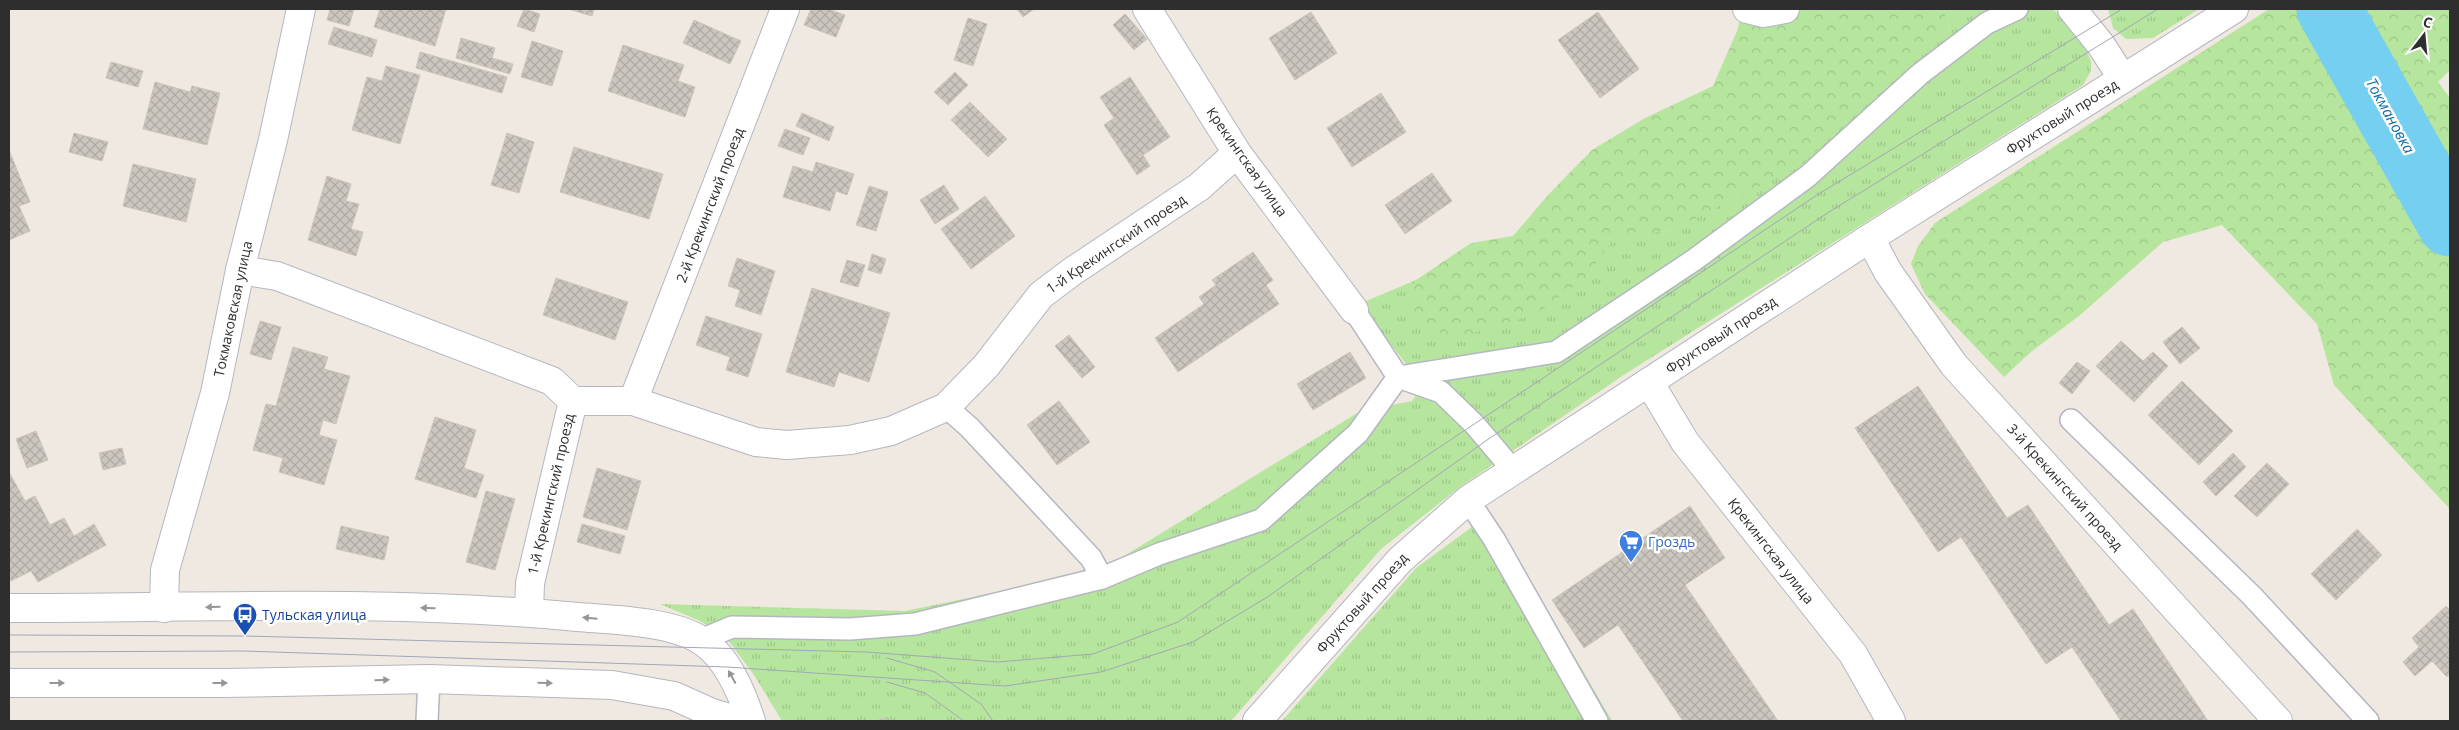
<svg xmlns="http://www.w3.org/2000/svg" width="2459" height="730" font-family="'Open Sans',sans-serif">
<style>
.grass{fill:url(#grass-tufts)}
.forest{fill:url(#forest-crowns)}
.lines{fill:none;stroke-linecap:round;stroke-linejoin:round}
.river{stroke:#75cff0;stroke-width:65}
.building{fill:url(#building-cross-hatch);stroke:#cbc5ba}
.lane-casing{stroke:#b4b7c1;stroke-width:24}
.street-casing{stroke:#b4b7c1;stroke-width:30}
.secondary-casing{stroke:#b4b7c1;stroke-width:30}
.lane{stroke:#fff;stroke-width:21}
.street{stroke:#fff;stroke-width:28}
.secondary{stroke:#fff;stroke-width:28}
.tram{stroke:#a3a6b8;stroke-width:1}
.oneway{fill:#969696}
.labels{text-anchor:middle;stroke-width:5;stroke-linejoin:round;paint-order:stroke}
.street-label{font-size:14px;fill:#2e2e2e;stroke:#fff}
.shop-label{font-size:14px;fill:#366cbe;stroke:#fff;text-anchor:start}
.transit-label{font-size:14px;fill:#164399;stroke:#fff;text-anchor:start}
.water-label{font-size:15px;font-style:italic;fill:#0d6fa3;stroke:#fff}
</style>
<defs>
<pattern id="grass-tufts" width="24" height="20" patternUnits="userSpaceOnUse" patternTransform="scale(1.25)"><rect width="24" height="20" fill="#b6e59e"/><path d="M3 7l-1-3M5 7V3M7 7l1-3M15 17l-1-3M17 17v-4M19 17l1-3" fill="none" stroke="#9dc588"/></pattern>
<pattern id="forest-crowns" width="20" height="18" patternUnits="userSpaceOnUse" patternTransform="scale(1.25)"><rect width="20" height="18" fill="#b6e59e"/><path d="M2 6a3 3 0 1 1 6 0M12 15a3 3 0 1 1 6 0" fill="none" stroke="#9dc588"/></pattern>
<pattern id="building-cross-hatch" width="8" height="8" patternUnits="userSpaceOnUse" patternTransform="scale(1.25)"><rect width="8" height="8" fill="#cbc7bf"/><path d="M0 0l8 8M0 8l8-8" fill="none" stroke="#afaba4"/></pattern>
</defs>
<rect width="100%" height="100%" fill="#efe9e1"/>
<g class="grass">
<path d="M1944 9H2051L2055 11 2074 25 2091 61V71L2083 85 1622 376 1460 487 1381 549 1231 721H782L754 675 725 636 698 620 660 604 905 611 1070 577 1111 564 1359 412 1412 401 1429 376 1407 365 1359 304 1416 280 1408 309 1587 277 1613 238 1671 230 1910 65 1950 30Z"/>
<path d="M2108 9H2199L2153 38 2126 39 2113 28Z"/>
<path d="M1491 513 1612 721H1282L1416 568Z"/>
</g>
<g class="forest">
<path d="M1743 9H1944L1950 30 1799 167 1671 230 1613 239 1587 277 1536 314 1450 340 1407 309 1416 280 1471 243 1513 236 1549 194 1592 150 1645 118 1713 86 1737 31Z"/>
<path d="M2269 9H2450V70L2438 82 2450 98V509L2334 385 2317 324 2222 225 2163 242 2079 316 2032 351 2004 377 1925 294 1911 264 1918 246 1935 223Z"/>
</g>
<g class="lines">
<path class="river" d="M2329 9 2450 224"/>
</g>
<g class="building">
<path d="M330 9H354L349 26 327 20Z"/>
<path d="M380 9H446L435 46 374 27Z"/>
<path d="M524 9 540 14 534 32 517 26Z"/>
<path d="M568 9H594L592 16Z"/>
<path d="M811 9H828L845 15 836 37 804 25Z"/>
<path d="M1017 9H1034L1023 17Z"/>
<path d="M1311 12 1337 53 1295 80 1269 38Z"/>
<path d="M1598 12 1639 69 1600 98 1558 40Z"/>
<path d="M1125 14 1147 39 1134 50 1113 25Z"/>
<path d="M968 18 987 24 973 66 954 60Z"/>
<path d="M694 20 741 41 730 64 683 43Z"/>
<path d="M334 27 377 40 372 57 328 44Z"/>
<path d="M461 38 495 48 492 58 513 64 510 74 456 58Z"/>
<path d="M532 41 563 51 552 86 521 77Z"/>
<path d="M623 45 684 65 678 81 695 87 685 117 608 91Z"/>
<path d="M420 52 507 77 502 93 416 68Z"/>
<path d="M111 62 143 71 138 87 106 78Z"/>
<path d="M386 66 420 75 400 144 352 130 367 77 382 81Z"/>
<path d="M955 72 968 85 948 105 934 92Z"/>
<path d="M1130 77 1170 137 1143 155 1150 166 1137 175 1104 125 1114 118 1100 97Z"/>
<path d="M155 82 190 92 192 86 220 93 207 145 143 129Z"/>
<path d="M1381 93 1406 132 1352 167 1327 128Z"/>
<path d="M970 102 1007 139 988 157 951 120Z"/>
<path d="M802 113 834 127 829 141 796 126Z"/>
<path d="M785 129 810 138 803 155 778 146Z"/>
<path d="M74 133 108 142 102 161 69 152Z"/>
<path d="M507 133 534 142 519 193 491 185Z"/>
<path d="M574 147 663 174 649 219 560 192Z"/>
<path d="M9 150 30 202 19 206 30 231 9 240Z"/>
<path d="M816 162 854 174 847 195 836 191 830 211 783 197 793 166 813 172Z"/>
<path d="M133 164 196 179 186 222 123 206Z"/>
<path d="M1432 173 1452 201 1405 234 1385 205Z"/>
<path d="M327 176 351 184 346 201 359 204 351 229 363 232 356 256 308 240Z"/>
<path d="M944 185 959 209 935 224 920 200Z"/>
<path d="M869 186 888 192 876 231 856 225Z"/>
<path d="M985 196 1015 236 971 269 941 229Z"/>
<path d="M1253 252 1273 280 1266 285 1279 304 1178 372 1155 338 1204 304 1199 297 1216 285 1212 280Z"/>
<path d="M872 254 886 259 881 274 868 270Z"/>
<path d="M737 258 775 271 761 315 735 306 740 290 728 286Z"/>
<path d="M847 260 865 265 858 287 840 282Z"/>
<path d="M556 278 628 302 615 340 543 315Z"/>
<path d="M812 288 890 313 869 382 839 372 834 387 786 372Z"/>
<path d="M706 316 762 334 748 377 726 370 730 357 696 345Z"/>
<path d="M260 321 281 327 271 360 250 354Z"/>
<path d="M2182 327 2200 348 2180 364 2163 342Z"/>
<path d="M1069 335 1095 367 1082 378 1055 346Z"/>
<path d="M2121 341 2143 361 2153 352 2168 366 2134 402 2096 366Z"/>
<path d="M293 347 328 357 324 369 350 376 336 424 323 420 319 435 337 440 324 485 279 472 283 458 253 450 266 404 276 406Z"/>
<path d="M1350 352 1366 378 1313 410 1297 384Z"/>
<path d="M2077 362 2090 371 2072 394 2059 383Z"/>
<path d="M2182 381 2233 431 2199 465 2148 415Z"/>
<path d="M1918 386 2007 518 2028 505 2109 625 2133 609 2208 721H2121L2072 647 2046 664 1961 537 1938 552 1855 428Z"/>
<path d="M1059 401 1090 442 1057 465 1027 425Z"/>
<path d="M435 417 476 430 464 468 484 475 476 498 415 479Z"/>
<path d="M36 431 48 460 27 468 16 439Z"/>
<path d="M122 448 126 464 103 470 99 453Z"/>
<path d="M2233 453 2246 467 2216 496 2203 482Z"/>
<path d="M2267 463 2289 484 2257 517 2234 496Z"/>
<path d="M597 468 641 481 627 530 583 517Z"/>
<path d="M9 472 25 501 35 496 50 525 64 518 74 536 94 524 106 545 38 582 31 571 11 581 9 576Z"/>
<path d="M486 491 515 499 495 570 466 562Z"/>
<path d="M1690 506 1725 558 1685 585 1778 721H1683L1618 625 1584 648 1552 600Z"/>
<path d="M582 524 625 536 620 554 577 542Z"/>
<path d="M341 526 389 537 384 560 336 549Z"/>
<path d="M2357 529 2382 555 2336 600 2311 574Z"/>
<path d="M2446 606 2450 610V674L2447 677 2432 661 2415 676 2403 662 2419 647 2412 638Z"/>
<path d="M886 717 888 721H876Z"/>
</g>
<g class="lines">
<defs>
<g id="lane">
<path d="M1354 310 1398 377 1441 392 1475 425 1513 470"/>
<path d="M946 407 969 427 1091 558 1102 578"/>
<path d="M2071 420 2252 596 2368 721"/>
<path d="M1468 500 1494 539 1597 721"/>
<path d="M701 640 732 627 850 629 915 624 1102 578 1159 554 1261 520 1358 433 1398 377 1556 352 1694 260 1808 176 1920 74 1987 23 2017 9"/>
<path d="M427 721 429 679"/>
</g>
<g id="street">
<path d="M1147 9 1237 153 1354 310"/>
<path d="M1747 9 1763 13 1785 9"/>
<path d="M2072 9 2101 45 2123 79"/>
<path d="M1870 238 1888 272 1954 365 2278 721"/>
<path d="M240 270 277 276 552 381 573 401"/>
<path d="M1649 382 1685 442 1853 654 1891 721"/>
<path d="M633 401 785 9"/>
<path d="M164 608 165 570 215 393 240 270 273 140 301 9"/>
<path d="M529 612 530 583 573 401H633L756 442 787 445 850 440 891 431 946 407 986 366 1041 295 1073 271 1199 187 1237 153"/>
</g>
<g id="secondary">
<path d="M9 608C198 608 389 599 578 617 613 620 672 621 702 641 728 658 742 693 751 721"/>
<path d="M9 683H224L429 679 612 685 674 696 712 713 739 721"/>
<path d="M1257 721 1400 560 1468 500 1870 238 2234 9"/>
</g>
</defs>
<use href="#lane" class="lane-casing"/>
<use href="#street" class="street-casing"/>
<use href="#secondary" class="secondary-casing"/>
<use href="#lane" class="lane"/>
<use href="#street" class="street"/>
<use href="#secondary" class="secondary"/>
<g class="tram">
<path d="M9 635 245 636 866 652 998 662 1093 654 1178 622 1817 195 2122 9"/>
<path d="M9 652 243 651 727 667 1005 686 1101 672 1193 642 1269 596 1487 440 1829 212 2158 9"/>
<path d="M887 658 935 672 981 704 993 721"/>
<path d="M887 682 925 693 964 721"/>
</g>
</g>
<defs><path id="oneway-solid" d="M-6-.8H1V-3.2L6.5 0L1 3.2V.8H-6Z" transform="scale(1.25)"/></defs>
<g class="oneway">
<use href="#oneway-solid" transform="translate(213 607) rotate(179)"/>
<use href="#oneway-solid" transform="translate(428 608) rotate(-178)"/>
<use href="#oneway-solid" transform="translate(590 618) rotate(-175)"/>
<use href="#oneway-solid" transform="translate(732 677) rotate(-119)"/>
<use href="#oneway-solid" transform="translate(382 680) rotate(-1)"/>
<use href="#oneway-solid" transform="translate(57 683)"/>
<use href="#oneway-solid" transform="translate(220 683)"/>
<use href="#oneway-solid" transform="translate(545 683) rotate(2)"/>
</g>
<defs>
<symbol id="supermarket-pin" viewBox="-11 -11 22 30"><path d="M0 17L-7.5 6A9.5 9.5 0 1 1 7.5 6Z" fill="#3f7fe0" stroke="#fff"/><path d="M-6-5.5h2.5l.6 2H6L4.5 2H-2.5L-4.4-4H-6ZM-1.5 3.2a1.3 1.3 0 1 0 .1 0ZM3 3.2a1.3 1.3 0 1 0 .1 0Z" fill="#fff"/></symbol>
<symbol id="bus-pin" viewBox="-11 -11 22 30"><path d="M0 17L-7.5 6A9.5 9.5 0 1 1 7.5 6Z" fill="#1a4fb4" stroke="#fff"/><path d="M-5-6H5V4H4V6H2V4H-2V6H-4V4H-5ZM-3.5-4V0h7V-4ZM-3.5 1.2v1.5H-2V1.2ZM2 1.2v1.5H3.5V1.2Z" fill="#fff"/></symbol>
</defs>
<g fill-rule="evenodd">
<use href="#supermarket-pin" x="1617" y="528" width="28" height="38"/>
<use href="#bus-pin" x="231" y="601" width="28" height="38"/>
</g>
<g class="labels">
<g class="street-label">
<text transform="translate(2062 117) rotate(-32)" y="5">Фруктовый проезд</text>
<text transform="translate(1247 162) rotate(55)" y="5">Крекингская улица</text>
<text transform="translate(710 205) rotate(-69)" y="5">2-й Крекингский проезд</text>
<text transform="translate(1116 244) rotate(-34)" y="5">1-й Крекингский проезд</text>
<text transform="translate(233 309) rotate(-78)" y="5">Токмаковская улица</text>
<text transform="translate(1721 335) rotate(-33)" y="5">Фруктовый проезд</text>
<text transform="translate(2065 487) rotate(48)" y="5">3-й Крекингский проезд</text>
<text transform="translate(551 494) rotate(-77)" y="5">1-й Крекингский проезд</text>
<text transform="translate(1771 551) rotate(52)" y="5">Крекингская улица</text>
<text transform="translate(1362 603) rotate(-48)" y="5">Фруктовый проезд</text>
</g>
<g class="shop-label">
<text x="1648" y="547">Гроздь</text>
</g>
<g class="transit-label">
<text x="262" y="620">Тульская улица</text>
</g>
<g class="water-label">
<text transform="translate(2390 116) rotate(61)" y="5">Токмановка</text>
</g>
</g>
<rect width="2459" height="730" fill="none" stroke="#2e2e2e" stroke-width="20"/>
<g transform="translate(2424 35) rotate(16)" stroke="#ffffff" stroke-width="4" paint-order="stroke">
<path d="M0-4L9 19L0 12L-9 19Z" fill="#2e2e2e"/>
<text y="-8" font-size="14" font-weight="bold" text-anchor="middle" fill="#2e2e2e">С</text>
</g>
</svg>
